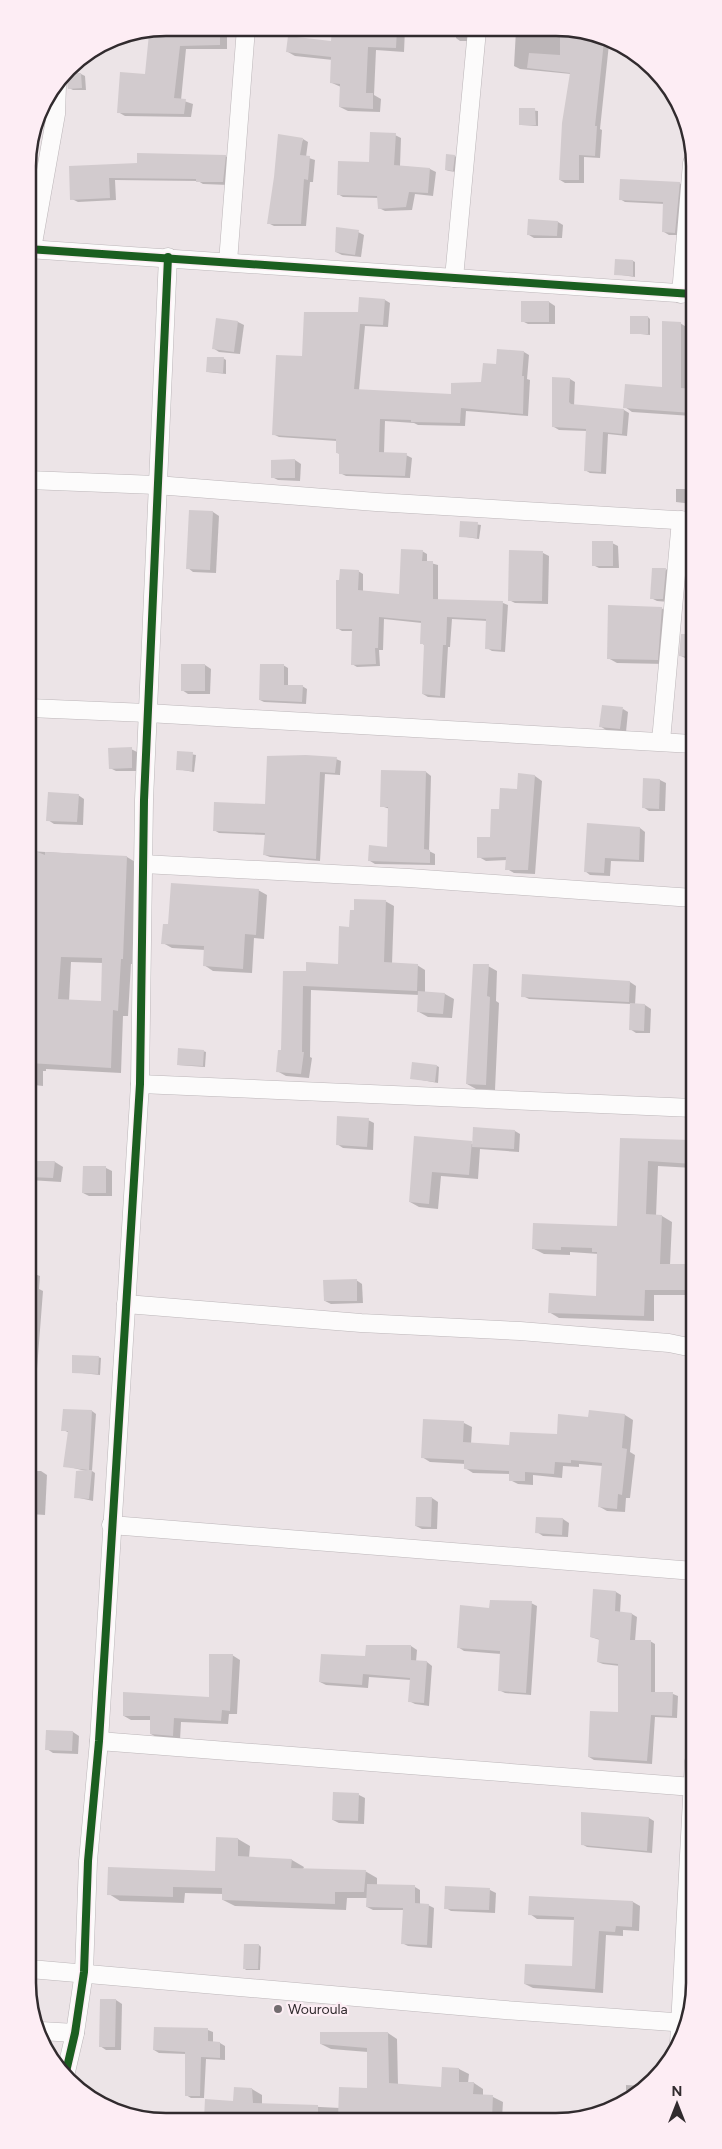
<svg xmlns="http://www.w3.org/2000/svg" width="722" height="2149" font-family="Figtree,sans-serif">
<style>
.shadow{fill:#0003;fill-rule:evenodd}
.building{fill:#d2cbce;fill-rule:evenodd}
.lines{fill:none;stroke-linecap:round;stroke-linejoin:round}
.minor-casing{stroke:#bcb6b9;stroke-width:19}
.minor{stroke:#fcfbfb;stroke-width:18}
.cycleway-casing{stroke:#fdedf4;stroke-width:11}
.cycleway{stroke:#1b5e20;stroke-width:8}
.poi-dot{fill:#726c6f;stroke:#fdedf4;stroke-width:2}
.labels{text-anchor:middle;stroke-width:4.5;stroke-linejoin:round;paint-order:stroke}
.poi-label{font-size:14px;fill:#312b2e;stroke:#fdedf4;text-anchor:start}
.rim{fill:none;stroke:#312b2e;stroke-width:2.5}
</style>
<rect width="100%" height="100%" fill="#ece4e7"/>
<g class="shadow">
<path d="M176 28H227V49H186L181 100 193 104 191 117 125 116 118 112 176 38Z"/>
<path d="M333 29H405L404 52 376 50 374 95 381 99 380 112 348 111 340 107 341 87 332 83 333 60 295 56 288 52 332 42Z"/>
<path d="M456 29H472L470 41H460L456 38Z"/>
<path d="M516 30H583L609 44 600 129 602 130 600 158 584 157V183H565L560 180 571 74 520 69 514 66Z"/>
<path d="M81 74 85 76 86 90H73L69 88 68 80 63 78 65 75Z"/>
<path d="M48 96V119H38L42 105Z"/>
<path d="M521 109 538 111V126L521 125Z"/>
<path d="M395 135 401 138 400 166 430 169 436 172 433 196 415 194 412 210 385 211 379 208V198L343 197 338 194 370 163Z"/>
<path d="M303 139 308 142 306 157 315 160 313 182H310L306 226H274L268 223Z"/>
<path d="M225 156 231 159 229 185 203 184 198 181 115 180 116 200 78 202 72 199 70 168 138 164Z"/>
<path d="M454 156 457 157 456 172 449 171 446 170Z"/>
<path d="M679 183 685 186 680 235H669L664 232 665 204 625 202 620 199Z"/>
<path d="M558 222 563 225 562 238H534L529 235Z"/>
<path d="M358 232 364 235 361 257 342 255 336 252Z"/>
<path d="M633 261 635 262V277L615 274Z"/>
<path d="M385 300 390 303 388 327 365 326 359 390 452 395 482 383 497 365 524 352 529 355 527 379 530 380 528 416 466 411 465 426 418 425 414 423 385 421 384 453 406 455 412 458 410 478 346 476 340 473V454L337 453V441L279 437 273 434 303 357 359 313Z"/>
<path d="M549 302 555 306V324H528L522 321Z"/>
<path d="M648 317 650 319V335L631 333Z"/>
<path d="M217 319 238 322 244 325 240 354 219 352 213 348Z"/>
<path d="M680 323 688 328V390H692V416L632 412 625 407 663 388Z"/>
<path d="M223 358 226 360V374L208 372Z"/>
<path d="M570 379 575 382 574 406 624 410 629 413 627 436 608 434 606 474 590 473 585 470 587 431 559 430 554 427Z"/>
<path d="M295 460 301 464 300 481 278 480 272 477Z"/>
<path d="M676 489H692V504L676 502Z"/>
<path d="M190 511 213 512 219 516 216 573 193 572 188 568Z"/>
<path d="M461 522 481 525 479 539 460 536Z"/>
<path d="M612 543 618 546 619 568H599L593 565Z"/>
<path d="M422 551 427 554V562L438 565V600L503 603 508 605 505 652 492 651 487 648 488 621 452 619 450 647H448L445 698 428 697 423 694 426 646 421 643 422 623 384 619 383 650H379L380 666 357 667 352 664 353 631H342L337 628 358 571 363 574V591L400 595Z"/>
<path d="M543 553 549 556 548 604 515 603 509 600Z"/>
<path d="M666 569 671 573 669 602 657 601 651 598Z"/>
<path d="M661 608 670 613 666 664 617 663 608 658Z"/>
<path d="M682 635H692V659L685 658 681 656Z"/>
<path d="M205 665 211 669 210 694H188L182 690Z"/>
<path d="M283 665 288 668V686H302L307 689 306 704 264 702 260 700Z"/>
<path d="M623 709 628 712 626 732 606 730 600 726Z"/>
<path d="M131 749 137 752 138 771H116L110 768Z"/>
<path d="M178 752 196 755 194 772 177 769Z"/>
<path d="M336 759 341 761 340 775 325 774 320 861 270 857 265 855 266 835 219 833 214 830 266 806Z"/>
<path d="M382 772H426L431 776 429 851 435 854V865L375 864 370 861 389 848 390 809 381 806Z"/>
<path d="M520 775 535 776 542 781 535 874 514 873 507 869V860L486 861 479 857 491 838 500 811 518 790Z"/>
<path d="M644 779 660 780 666 783 665 811H649L643 807Z"/>
<path d="M78 795 84 799 83 825 54 824 48 820Z"/>
<path d="M640 828 645 832 644 862 611 861 610 876 590 875 585 871Z"/>
<path d="M29 851 127 857 137 863 132 964H131L128 1016H123L121 1073 46 1069V1071H43V1086L34 1085 31 1122H29V956H32L35 907H29ZM71 962 103 963 102 1003 69 1001Z"/>
<path d="M258 890 267 895 264 939 254 938 252 973 213 971 204 965 205 950 172 948 163 943 169 926Z"/>
<path d="M385 901 394 906 392 964 417 965 425 970V993L445 994 454 999 452 1018 428 1017 419 1012V995L311 990 310 1057 312 1058 309 1078 286 1076 277 1071 282 1051 284 972 307 973 339 965 351 928Z"/>
<path d="M488 966 497 971 496 1001 499 1003 495 1090 476 1089 467 1084Z"/>
<path d="M524 975 630 982 636 986 635 1005H645L651 1009 650 1033H636L630 1029 631 1004 529 999 523 996Z"/>
<path d="M203 1051 206 1052 205 1067 178 1065Z"/>
<path d="M437 1066 439 1067 438 1083 411 1078Z"/>
<path d="M368 1120 374 1123 373 1150 343 1148 337 1144Z"/>
<path d="M515 1131 520 1134 519 1152 480 1149 478 1179 441 1176 438 1209 419 1207 410 1202 415 1138 473 1144Z"/>
<path d="M622 1139 693 1142V1168L658 1166 656 1216H662L672 1222 670 1265 693 1266V1295H654V1321L559 1318 549 1312 597 1297 599 1254 570 1252V1255L544 1254 534 1249 618 1227Z"/>
<path d="M29 1162H55L63 1167 61 1182 29 1180Z"/>
<path d="M106 1168 112 1171V1196H89L83 1193Z"/>
<path d="M29 1272 40 1276 39 1289 43 1291 30 1460Z"/>
<path d="M356 1280 362 1284 363 1303 331 1304 325 1301Z"/>
<path d="M98 1357 101 1358 100 1375 73 1372Z"/>
<path d="M64 1410 92 1411 96 1414 92 1471 95 1473 93 1501 75 1497 86 1471 65 1466 70 1433 63 1430Z"/>
<path d="M625 1415 633 1420 630 1452 635 1455 630 1498H626L625 1512 607 1511 600 1507 603 1466 579 1464V1467L563 1466 562 1478 533 1475V1485L518 1484 510 1480 511 1474 473 1473 465 1468 466 1464 430 1462 422 1457 464 1423 472 1427 471 1444 511 1446 558 1436 589 1418Z"/>
<path d="M30 1471H41L47 1475 45 1515 30 1514Z"/>
<path d="M432 1498 438 1502 437 1529H422L416 1526Z"/>
<path d="M537 1518 563 1519 569 1523 568 1537 543 1536 537 1532Z"/>
<path d="M594 1591 616 1592 621 1595 620 1613 632 1614 637 1617 635 1641H650L655 1644V1693L673 1694 678 1696 677 1718 655 1717 652 1764 594 1760 589 1757 620 1714V1666L603 1664 598 1662 600 1640 591 1637Z"/>
<path d="M531 1603 537 1606 531 1695 505 1693 499 1690 501 1654 464 1651 458 1647 490 1609Z"/>
<path d="M367 1646H411L417 1650 416 1662H427L432 1666 429 1706 415 1704 409 1701 411 1680 369 1677 368 1688 326 1685 320 1682 366 1657Z"/>
<path d="M232 1655 240 1660 237 1714H229L228 1724 181 1722 180 1740 158 1738 151 1734 152 1720H131L124 1716 210 1698Z"/>
<path d="M73 1732 79 1736 78 1754 53 1753 47 1749Z"/>
<path d="M359 1795 365 1798 364 1824 339 1823 333 1820Z"/>
<path d="M649 1818 654 1821 652 1853 587 1847 582 1844Z"/>
<path d="M238 1839 250 1846 249 1858 292 1860 304 1867 303 1869 365 1871 377 1878V1886L415 1887 420 1890V1905H428L434 1908 432 1948 408 1946 402 1943 404 1910H373L367 1907 368 1898H347L346 1910 235 1906 223 1900V1894L185 1893 184 1903 120 1901 109 1894 216 1872Z"/>
<path d="M490 1890 496 1893 495 1913 451 1911 446 1908Z"/>
<path d="M633 1902 640 1906 639 1931 623 1930V1936L606 1935 603 1993 533 1988 525 1984 573 1967 575 1920 537 1919 530 1914Z"/>
<path d="M259 1945 261 1947 260 1970H246L244 1968Z"/>
<path d="M116 2000 122 2004 121 2050H106L100 2046Z"/>
<path d="M155 2028 208 2030 213 2032V2043H220L225 2046V2060L206 2059 204 2098H191L186 2095V2054L159 2053 154 2050Z"/>
<path d="M388 2033 397 2039 398 2085 443 2088 459 2069 469 2074 468 2083H474L483 2089V2096L493 2097 503 2102 502 2118 516 2119H205L252 2089 262 2095V2104L340 2108 369 2089 368 2052 331 2049 321 2044Z"/>
<path d="M626 2085 646 2086 626 2102Z"/>
</g>
<g class="building">
<path d="M175 28H220V45L180 46 174 98 186 99 184 114 117 113 120 72 145 74 149 34 175 36Z"/>
<path d="M332 29H397L396 48 368 47 366 93H373V109L339 107 340 84 330 83 331 57 286 52 288 36 331 41Z"/>
<path d="M560 30H583L604 41 595 126H597L595 156 579 155V180H559L562 123 570 73 527 68 529 53 560 55Z"/>
<path d="M66 73H81L82 88 68 89Z"/>
<path d="M519 108H535L536 125H519Z"/>
<path d="M370 132 396 133 394 165 430 168 428 193 409 192 406 207 378 209 377 196 337 195 338 161 369 162Z"/>
<path d="M278 134 303 138 300 155 310 156 308 180 304 179 301 224H267L274 177Z"/>
<path d="M137 153 226 155 223 182H196V179L109 178 110 198 70 200 69 166 137 163Z"/>
<path d="M446 154 455 155 453 171 445 170Z"/>
<path d="M620 179 680 182 675 233 662 232 663 202 619 200Z"/>
<path d="M528 219 558 221 557 236 527 235Z"/>
<path d="M336 227 359 230 355 255 335 252Z"/>
<path d="M615 259 633 260V276L614 275Z"/>
<path d="M359 297 385 299 383 325 360 324 354 389 451 394V383L481 382 483 363 496 364 497 349 524 351 522 376H524L523 414 461 408 460 423 411 422V420L380 419 379 452 407 453 405 476 339 474V453H336V439L272 435 276 355 302 356 304 312H358Z"/>
<rect x="521" y="301" width="28" height="21"/>
<rect x="630" y="316" width="18" height="18"/>
<path d="M216 318 238 321 234 352 212 349Z"/>
<path d="M662 321 681 322V388L692 389V413L623 408 625 384 662 387Z"/>
<path d="M207 357H224L223 373 206 372Z"/>
<path d="M552 377 570 378 569 402 571 404 624 409 622 434 603 432 601 472 584 471 586 429 552 427Z"/>
<path d="M295 459V478H271V460Z"/>
<path d="M189 510 213 511 210 570 186 569Z"/>
<path d="M460 521 478 522 477 538 459 537Z"/>
<rect x="592" y="541" width="21" height="25"/>
<path d="M401 549 423 550 422 561H433V599L503 601 501 650 485 649 486 619 447 617 446 645H443L440 696 422 694 424 644H420L421 621 379 617 378 648H375L376 664 351 665 352 629H336V580H339L340 569 359 570 358 590 399 594Z"/>
<path d="M509 550 543 551 542 601H508Z"/>
<path d="M652 568H666L663 599H650Z"/>
<path d="M608 605 662 607 658 660 607 659Z"/>
<path d="M681 634H692V657L679 656Z"/>
<rect x="181" y="664" width="24" height="27"/>
<path d="M260 664H284V685H303L302 702 259 700Z"/>
<path d="M602 705 623 707 620 729 599 727Z"/>
<path d="M132 747V768L109 769 108 748Z"/>
<path d="M177 751 193 752 192 771 176 770Z"/>
<path d="M306 755 337 757 335 773 320 772 316 859 263 855 265 833 213 831 214 802 265 804 267 756Z"/>
<path d="M381 770 426 771 424 849 430 850V863L368 861 369 845 387 847 388 807H380Z"/>
<path d="M518 773 535 775 528 870H505L506 857 477 858V837H490L491 809H499L500 788 517 789Z"/>
<path d="M643 778 660 779 659 809 642 808Z"/>
<path d="M48 792 79 794 77 822 46 821Z"/>
<path d="M587 823 640 827 639 860 605 858 604 873 584 872Z"/>
<path d="M30 849 45 855V852L127 856 123 959H121L118 1011 113 1010 111 1068 29 1063V955H31L34 903 29 902ZM61 957 102 958 101 1001 58 999Z"/>
<path d="M171 883 259 889 256 935 245 934 243 969 203 966 204 946 161 944 163 924H168Z"/>
<path d="M354 899 386 900 384 962 418 964 417 991 303 986 302 1052H304L301 1074 276 1072 278 1050H281L283 971H306V962L338 964 339 926 349 927 350 910H354Z"/>
<path d="M473 964H489L487 996 490 997 486 1085 466 1084Z"/>
<path d="M522 974 630 981 629 1002 521 997Z"/>
<path d="M418 991 445 993 443 1014 417 1012Z"/>
<path d="M630 1003 645 1004 644 1031 629 1030Z"/>
<path d="M178 1048 204 1050 203 1066 177 1065Z"/>
<path d="M412 1062 437 1065 435 1082 410 1079Z"/>
<path d="M337 1116 369 1118 367 1147 336 1145Z"/>
<path d="M473 1127 515 1130 514 1149 472 1147Z"/>
<path d="M414 1136 472 1141 469 1175 432 1172 429 1204 409 1202Z"/>
<path d="M620 1138 691 1140 690 1146H693V1164L648 1161 646 1214 662 1215 660 1264H693V1290H645L644 1316 548 1313 549 1293 596 1296 597 1252H592V1248L561 1247V1250L532 1249 533 1223 617 1226Z"/>
<path d="M29 1161H55L53 1178 29 1177Z"/>
<path d="M83 1166H106V1193H82Z"/>
<path d="M357 1279V1301H324L323 1280Z"/>
<path d="M72 1355 99 1356 98 1374 72 1373Z"/>
<path d="M63 1409 92 1410 89 1470H92L89 1499 74 1498 76 1471 88 1470 63 1467 68 1431H61Z"/>
<path d="M589 1410 625 1414 622 1448 627 1449 622 1495 618 1494 617 1509 598 1507 602 1463 571 1460V1463L555 1462 554 1474 525 1472V1481H509V1471L464 1469V1460L421 1458 423 1419 464 1421 463 1442 509 1445 510 1432 557 1434 558 1414 588 1417Z"/>
<path d="M416 1497H432L431 1527 415 1526Z"/>
<path d="M536 1517 563 1518 562 1535 535 1533Z"/>
<path d="M593 1589 616 1591 615 1611 632 1613 630 1640H651V1692H673L672 1716 651 1715 647 1761 588 1757 590 1711 618 1712V1664L597 1662 599 1639 590 1637Z"/>
<path d="M490 1600 532 1601 526 1693 498 1691 500 1651 457 1648 460 1605 489 1608Z"/>
<path d="M366 1645H411V1660L427 1661 424 1703 408 1702 410 1678 363 1674 362 1685 319 1682 321 1654 365 1656Z"/>
<path d="M209 1654H233L230 1711 222 1710 221 1721 174 1718 173 1736 150 1734V1716H123V1692L209 1697Z"/>
<path d="M46 1730 73 1731 72 1751 45 1750Z"/>
<path d="M333 1792 359 1793 358 1821 332 1820Z"/>
<path d="M581 1812 649 1817 647 1851 581 1845Z"/>
<path d="M216 1837 238 1838V1856L292 1859 291 1868 366 1870 364 1892H335V1904L222 1900V1888L173 1887V1897L107 1895 108 1867 215 1871Z"/>
<path d="M367 1884 415 1885V1903L429 1904 427 1945 401 1944 403 1908 366 1907Z"/>
<path d="M445 1886 490 1888 489 1910 444 1909Z"/>
<path d="M529 1896 633 1901 632 1927 616 1926 615 1932 599 1931 595 1989 524 1984 525 1964 572 1966 574 1917 528 1915Z"/>
<path d="M244 1944H259L258 1969H243Z"/>
<path d="M100 1999H116L115 2047H99Z"/>
<path d="M154 2027 208 2028V2041L220 2042V2058L201 2057 200 2096H185V2052L153 2050Z"/>
<path d="M320 2032H388L389 2083 441 2087 442 2067 459 2068V2082H474L473 2094 493 2095 492 2119H338L339 2087 367 2088V2048L320 2044Z"/>
<path d="M234 2087 252 2088 253 2103 318 2105V2119H204L205 2099 233 2101Z"/>
</g>
<g class="lines">
<defs>
<g id="minor">
<path d="M28 249 692 294"/>
<path d="M32 249 56 114 57 85"/>
<path d="M228 262 246 28"/>
<path d="M454 278 477 30"/>
<path d="M681 294 692 163"/>
<path d="M28 480 156 485 376 502 692 521"/>
<path d="M29 708 147 713 693 744"/>
<path d="M661 741 681 520"/>
<path d="M143 864 409 878 693 898"/>
<path d="M140 1084 693 1108"/>
<path d="M126 1304 361 1323 520 1331 669 1343 693 1348"/>
<path d="M111 1525 694 1571"/>
<path d="M99 1741 693 1787"/>
<path d="M30 1969 505 2010 687 2023"/>
<path d="M41 2031 75 2033"/>
<path d="M679 2045 694 1761"/>
<path d="M65 2076 75 2033 84 1972 88 1861 99 1741 140 1084 144 800 168 257"/>
</g>
</defs>
<use href="#minor" class="minor-casing"/>
<use href="#minor" class="minor"/>
<defs>
<g id="cycleway">
<path d="M28 249 692 294"/>
<path d="M65 2076 75 2033 84 1972 88 1861 99 1741 140 1084 144 800 168 257"/>
</g>
</defs>
<use href="#cycleway" class="cycleway-casing"/>
<use href="#cycleway" class="cycleway"/>
</g>
<circle class="poi-dot" cx="278" cy="2009" r="5"/>
<g class="labels">
<g class="poi-label">
<text x="288" y="2014">Wouroula</text>
</g>
</g>
<path d="M0 0H722V2149H0ZM166 36H556A130 130 0 0 1 686 166V1983A130 130 0 0 1 556 2113H166A130 130 0 0 1 36 1983V166A130 130 0 0 1 166 36Z" fill="#fdedf4" fill-rule="evenodd"/>
<path class="rim" d="M166 36H556A130 130 0 0 1 686 166V1983A130 130 0 0 1 556 2113H166A130 130 0 0 1 36 1983V166A130 130 0 0 1 166 36Z"/>
<g transform="translate(677 2104)" stroke="#fdedf4" stroke-width="4" paint-order="stroke">
<path d="M0-4L9 19L0 12L-9 19Z" fill="#312b2e"/>
<text y="-8" font-size="14" font-weight="bold" text-anchor="middle" fill="#312b2e">N</text>
</g>
</svg>
